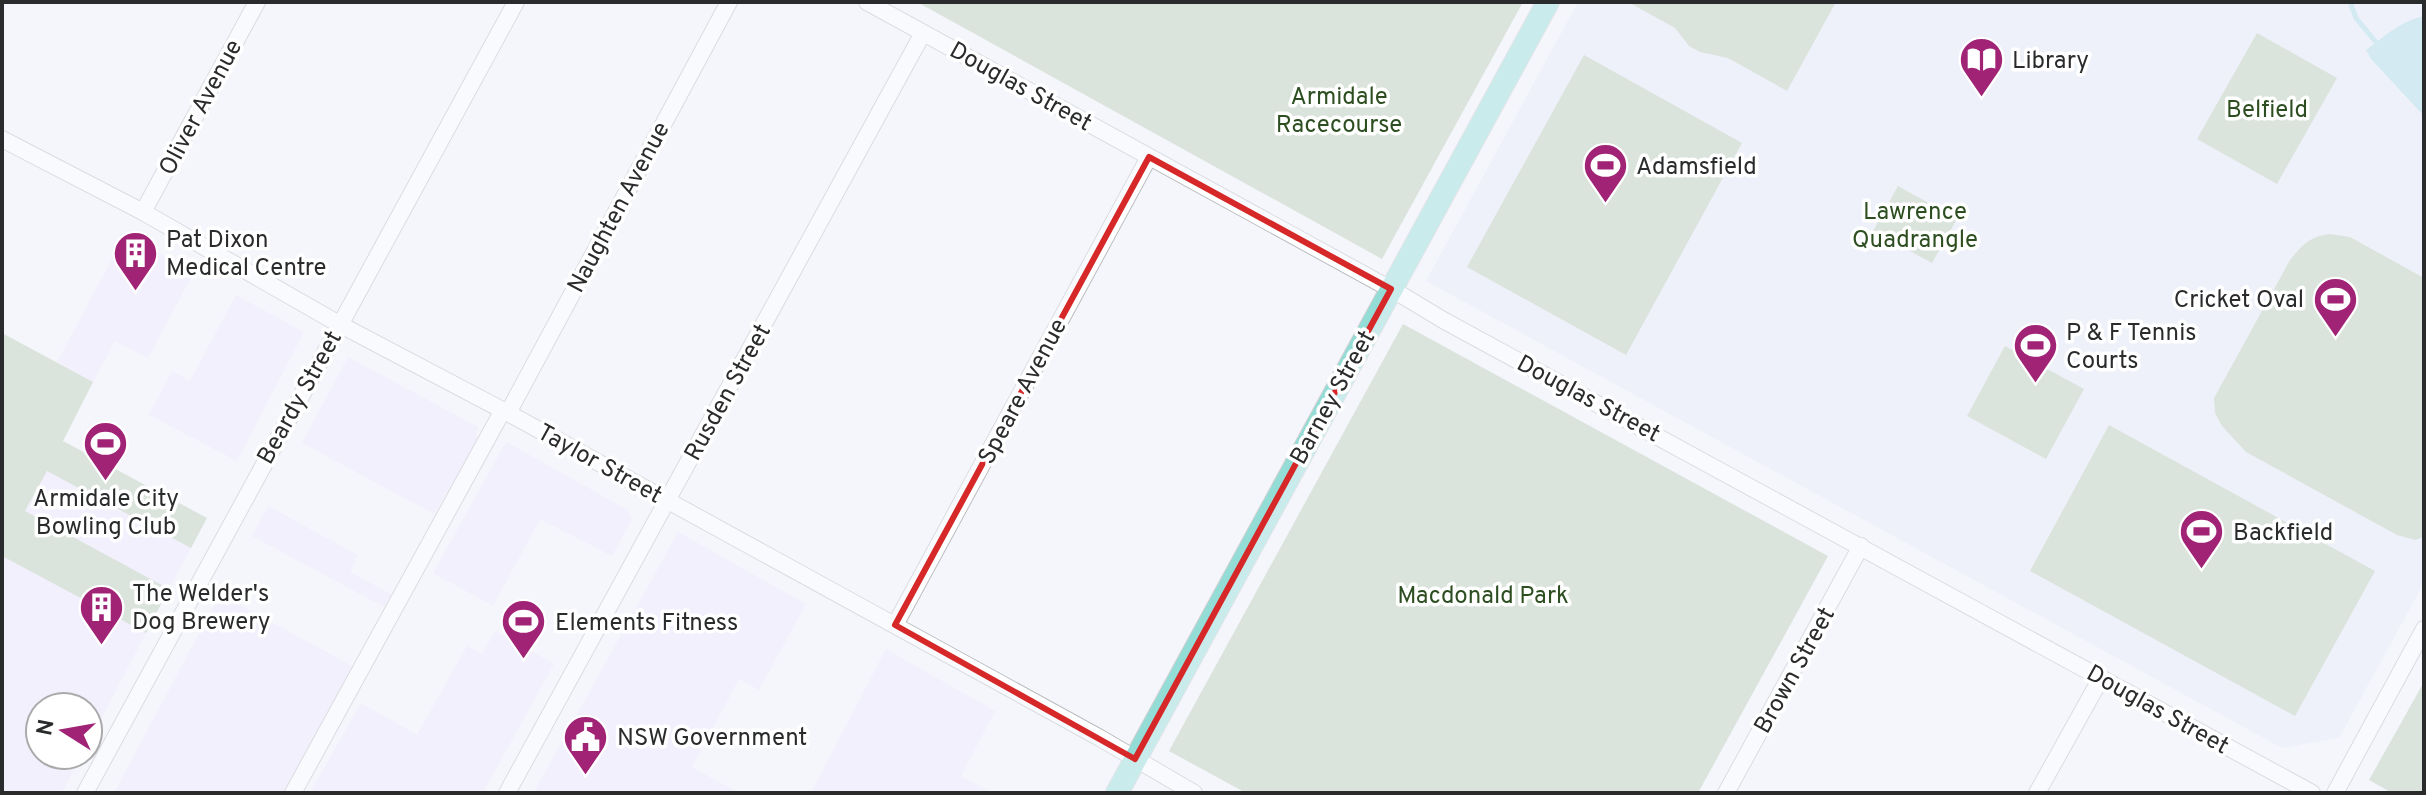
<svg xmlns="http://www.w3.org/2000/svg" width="2426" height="795" font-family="Overpass,sans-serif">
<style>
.commercial{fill:#f0e8fe}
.built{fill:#e8ecf8}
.green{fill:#bbccb5}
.water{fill:#acdbe6}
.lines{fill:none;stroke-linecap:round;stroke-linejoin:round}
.stream{stroke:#acdbe6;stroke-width:5}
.minor-casing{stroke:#bbbdc1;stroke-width:18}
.major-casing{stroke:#d0d0d1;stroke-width:24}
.minor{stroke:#fff;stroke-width:16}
.major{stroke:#94ddd7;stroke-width:22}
.marked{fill:none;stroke:#d62828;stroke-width:6;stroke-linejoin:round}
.labels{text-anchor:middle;stroke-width:7;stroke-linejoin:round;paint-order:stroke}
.poi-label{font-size:24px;fill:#2a2b2c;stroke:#fff;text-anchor:start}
.street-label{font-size:24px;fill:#2a2b2c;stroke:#fff}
.park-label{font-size:24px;fill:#2d4e20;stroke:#fff}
</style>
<rect width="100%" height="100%" fill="#f4f6fb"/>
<g class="commercial">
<path d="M125 235 194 272 148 358 115 341 93 382 57 362Z"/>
<path d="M236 295 304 332 237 461 149 415 172 371 190 381Z"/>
<path d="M348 357 478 427 476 433 478 440 434 514 302 443Z"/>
<path d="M506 442 628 510 632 519 612 556 540 519 493 606 433 573Z"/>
<path d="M47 471 191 548 169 589 25 512Z"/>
<path d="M268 506 358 555 350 572 391 594 384 607 252 536Z"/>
<path d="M678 532 806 604 759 690 739 679 692 767 739 793H541L535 790Z"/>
<path d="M2 556 146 633 88 744V707H40V755H82L62 793H2Z"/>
<path d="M220 594 352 666 283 793H114Z"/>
<path d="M495 631 554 664 483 793H310L361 703 417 735 467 646 482 654Z"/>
<path d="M886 649 995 711 961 776 992 793H811Z"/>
</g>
<path class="built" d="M1578 2H2424V583L2339 738 2282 748 1426 281Z"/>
<g class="green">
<path d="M917 2H1523L1382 259Z"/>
<path d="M1628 2H1836L1787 91 1728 58 1700 52 1689 46 1675 28Z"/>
<path d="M2257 33 2337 78 2277 184 2197 139Z"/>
<path d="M1584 55 1742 143 1626 355 1467 267Z"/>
<path d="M1898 186 1957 219 1932 263 1873 231Z"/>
<path d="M2330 234 2350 237 2424 278V537L2415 540 2397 535 2246 452 2222 426 2215 413 2214 398 2290 260C2302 245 2310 236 2330 234Z"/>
<path d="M1403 324 1828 556 1698 793H1246L1169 751Z"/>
<path d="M2 333 93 382 63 441 207 518 191 548 47 471 25 511 169 589 146 633 2 556Z"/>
<path d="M2005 346 2084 389 2046 459 1967 416Z"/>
<path d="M2109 425 2375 571 2295 716 2030 571Z"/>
<path d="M2424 682V793H2392L2369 780Z"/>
</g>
<path class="water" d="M2424 16V116L2371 59 2366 50C2386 35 2399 22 2424 16Z"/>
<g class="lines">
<path class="stream" d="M2350 2 2356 18 2380 47"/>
<defs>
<g id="minor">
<path d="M867 2 1405 297 1443 320 2312 793"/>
<path d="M2 139 143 212 339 324 508 413 1100 738 1194 793"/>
<path d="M143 212 257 2"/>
<path d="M508 413 729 2"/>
<path d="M895 625 1149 157"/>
<path d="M85 793 516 2"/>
<path d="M293 793 503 410"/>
<path d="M507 793 923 33"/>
<path d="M1726 793 1861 546"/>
<path d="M2037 793 2101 678"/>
<path d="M2335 793 2424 629"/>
</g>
<path id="major" d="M1117 793 1548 2"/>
</defs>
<use href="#minor" class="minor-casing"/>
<use href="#major" class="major-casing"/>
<use href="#minor" class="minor"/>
<use href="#major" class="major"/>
</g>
<path d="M0 0H2426V795H0ZM1149 157 1391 289 1135 759 895 625Z" fill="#f4f6fb" fill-opacity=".55" fill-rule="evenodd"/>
<path class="marked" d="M1149 157 1391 289 1135 759 895 625Z"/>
<defs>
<symbol id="library-pin" viewBox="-11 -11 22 30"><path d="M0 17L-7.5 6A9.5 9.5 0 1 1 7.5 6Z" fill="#a12376" stroke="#fff"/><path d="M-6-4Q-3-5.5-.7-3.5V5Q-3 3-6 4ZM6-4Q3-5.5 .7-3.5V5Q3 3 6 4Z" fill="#fff"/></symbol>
<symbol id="stadium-pin" viewBox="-11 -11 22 30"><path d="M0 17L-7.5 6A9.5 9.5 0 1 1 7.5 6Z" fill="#a12376" stroke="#fff"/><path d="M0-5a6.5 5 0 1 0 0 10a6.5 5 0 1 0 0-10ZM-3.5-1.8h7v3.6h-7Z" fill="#fff"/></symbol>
<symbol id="building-pin" viewBox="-11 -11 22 30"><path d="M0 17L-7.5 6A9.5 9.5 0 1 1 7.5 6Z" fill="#a12376" stroke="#fff"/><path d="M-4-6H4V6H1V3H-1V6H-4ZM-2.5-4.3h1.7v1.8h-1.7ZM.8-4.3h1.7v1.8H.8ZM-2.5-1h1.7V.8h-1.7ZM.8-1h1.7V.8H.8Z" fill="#fff"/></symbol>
<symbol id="civic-pin" viewBox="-11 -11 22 30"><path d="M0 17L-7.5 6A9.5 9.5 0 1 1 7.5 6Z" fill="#a12376" stroke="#fff"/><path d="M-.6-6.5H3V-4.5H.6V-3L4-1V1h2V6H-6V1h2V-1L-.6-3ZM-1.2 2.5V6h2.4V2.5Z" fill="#fff"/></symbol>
</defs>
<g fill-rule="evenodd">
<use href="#library-pin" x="1956" y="34" width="51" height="69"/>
<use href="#stadium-pin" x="1580" y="140" width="51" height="69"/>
<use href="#building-pin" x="110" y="228" width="51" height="69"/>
<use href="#stadium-pin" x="2310" y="274" width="51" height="69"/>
<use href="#stadium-pin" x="2010" y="320" width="51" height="69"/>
<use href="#stadium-pin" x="80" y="418" width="51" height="69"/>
<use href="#stadium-pin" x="2176" y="506" width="51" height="69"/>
<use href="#building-pin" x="76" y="582" width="51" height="69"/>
<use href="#stadium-pin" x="498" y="596" width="51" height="69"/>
<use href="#civic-pin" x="560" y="712" width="51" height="69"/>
</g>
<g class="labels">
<g class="poi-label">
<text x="2012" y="68">Library</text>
<text x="1636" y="174">Adamsfield</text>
<text x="166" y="247">Pat Dixon<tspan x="166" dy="28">Medical Centre</tspan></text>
<text x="2304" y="307" text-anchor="end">Cricket Oval</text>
<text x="2066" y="340">P &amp; F Tennis<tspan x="2066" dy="28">Courts</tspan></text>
<text x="106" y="506" text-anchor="middle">Armidale City<tspan x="106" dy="28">Bowling Club</tspan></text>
<text x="2233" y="540">Backfield</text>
<text x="132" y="601">The Welder's<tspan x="132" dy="28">Dog Brewery</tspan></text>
<text x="555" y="630">Elements Fitness</text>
<text x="617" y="745">NSW Government</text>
</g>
<g class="street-label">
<text transform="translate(1021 86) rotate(29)" y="8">Douglas Street</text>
<text transform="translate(200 107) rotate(-62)" y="8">Oliver Avenue</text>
<text transform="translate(618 207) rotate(-62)" y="8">Naughten Avenue</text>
<text transform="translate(1022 391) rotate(-62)" y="8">Speare Avenue</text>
<text transform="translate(727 392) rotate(-61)" y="8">Rusden Street</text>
<text transform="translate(299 397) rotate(-61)" y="8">Beardy Street</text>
<text transform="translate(1332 397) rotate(-61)" y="8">Barney Street</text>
<text transform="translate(1589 398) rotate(28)" y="8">Douglas Street</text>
<text transform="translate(600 463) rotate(29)" y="8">Taylor Street</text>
<text transform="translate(1794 670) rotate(-61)" y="8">Brown Street</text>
<text transform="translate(2158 709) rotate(29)" y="8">Douglas Street</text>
</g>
<g class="park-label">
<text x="1339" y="104">Armidale<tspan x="1339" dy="28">Racecourse</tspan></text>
<text x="2267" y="117">Belfield</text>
<text x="1915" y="219">Lawrence<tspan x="1915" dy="28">Quadrangle</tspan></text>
<text x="1483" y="603">Macdonald Park</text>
</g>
</g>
<rect width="2426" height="795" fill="none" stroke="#2a2b2c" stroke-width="8"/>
<g transform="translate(64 731) rotate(281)"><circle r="38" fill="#ffffff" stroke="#aaaaab" stroke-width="2"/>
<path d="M0-6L14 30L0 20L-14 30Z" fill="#a12376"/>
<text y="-12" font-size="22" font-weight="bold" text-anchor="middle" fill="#2a2b2c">N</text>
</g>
</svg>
